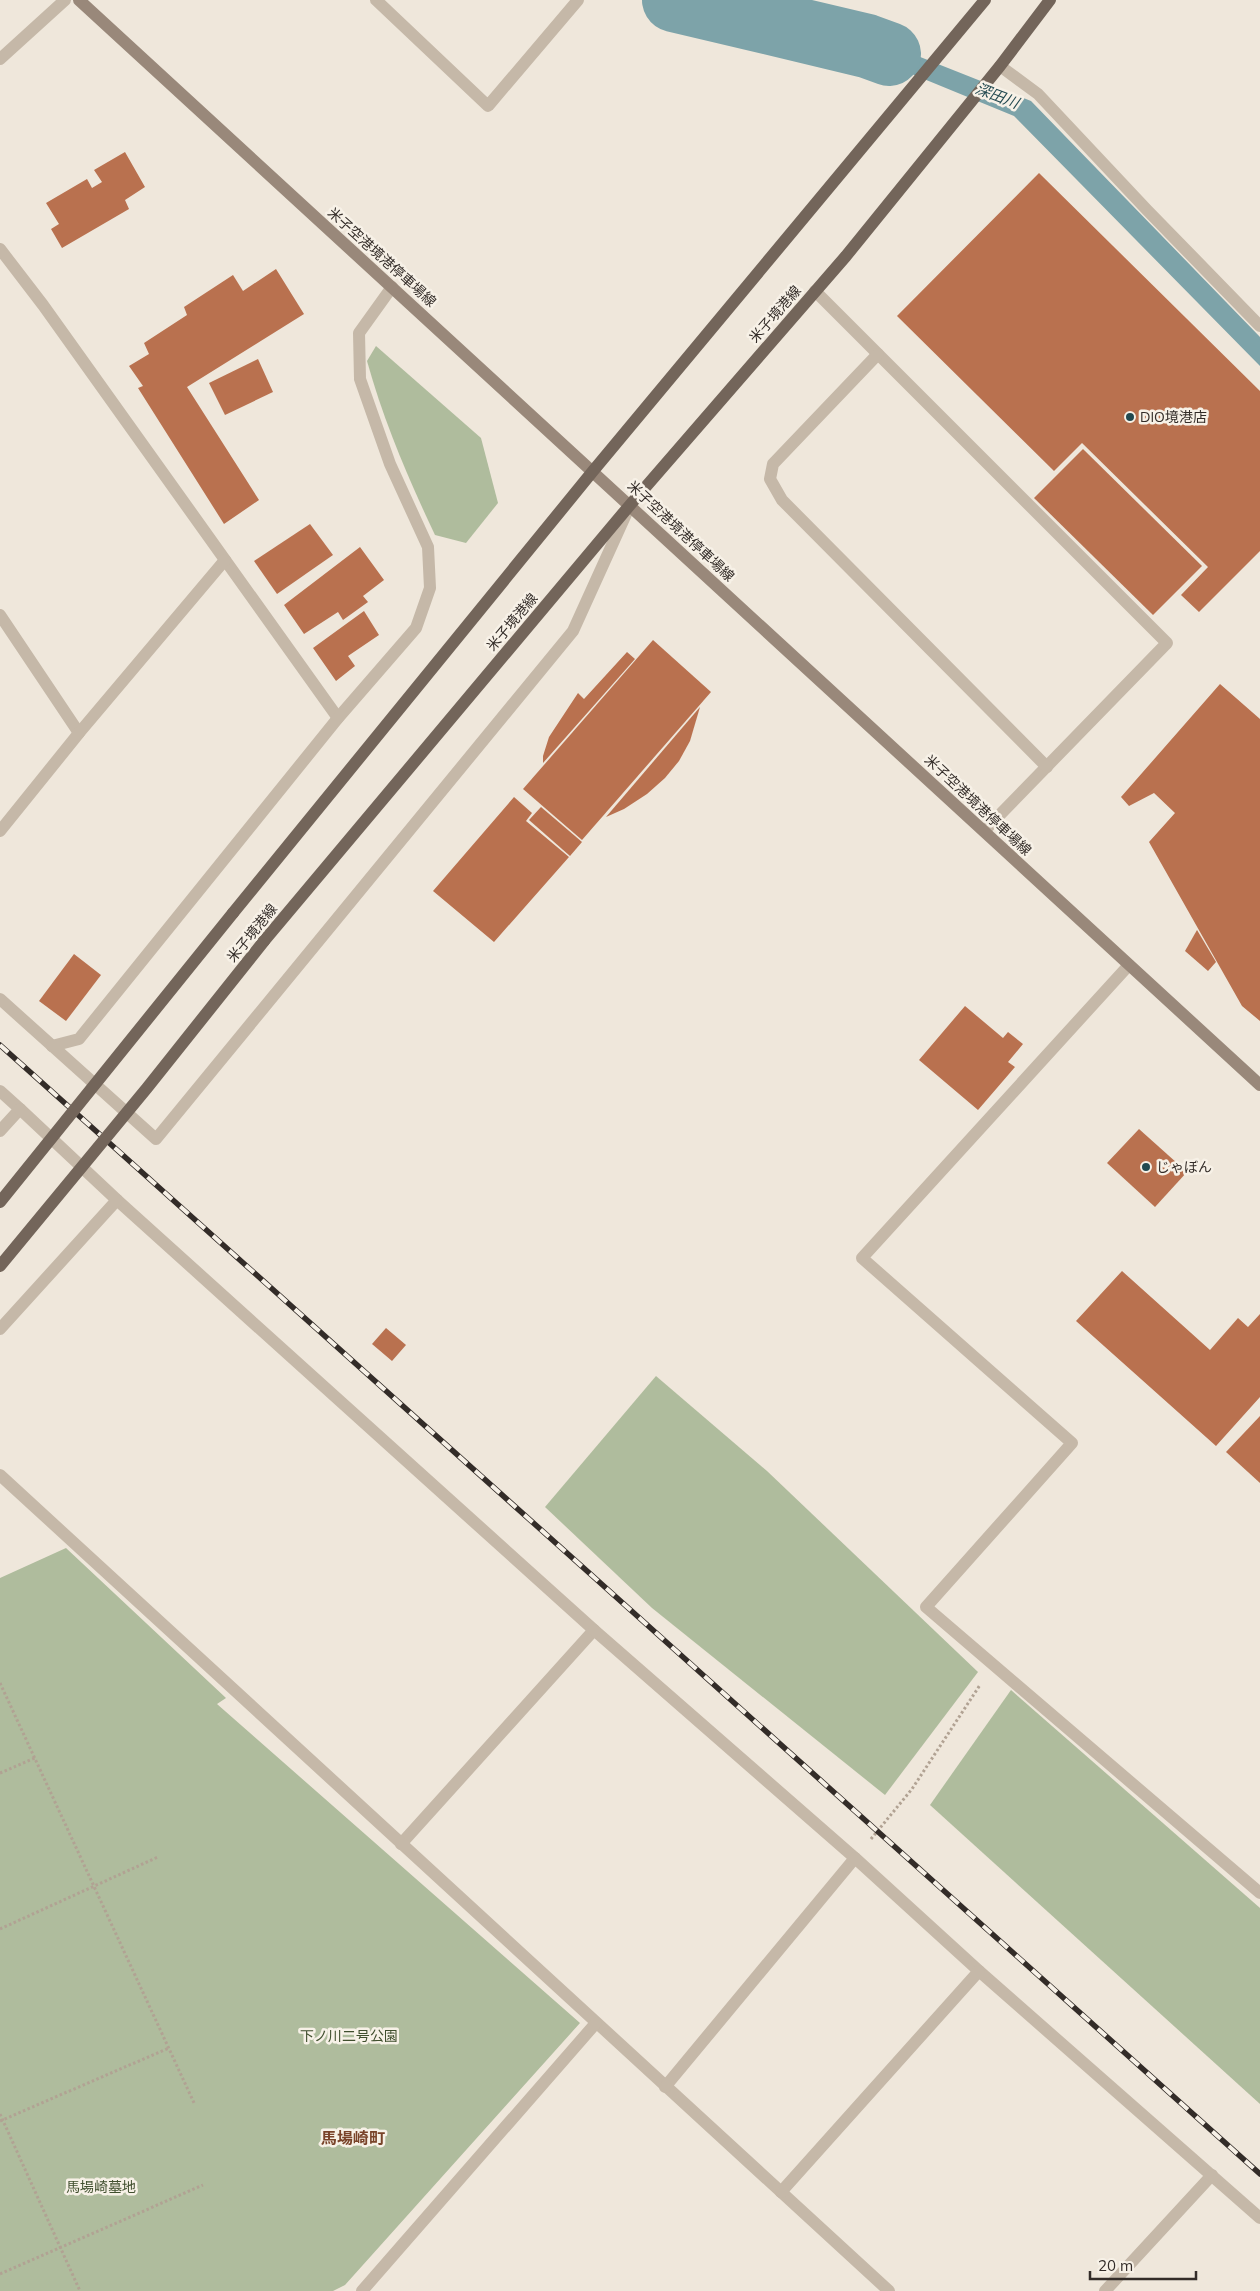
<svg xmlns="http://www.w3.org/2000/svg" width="1260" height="2291" font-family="Mulish,'Noto Sans JP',sans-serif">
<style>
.green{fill:#afbc9d}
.water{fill:#7da3a9}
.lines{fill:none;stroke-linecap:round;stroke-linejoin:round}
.river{stroke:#7da3a9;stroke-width:64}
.building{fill:#b9714f}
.path{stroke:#b1a293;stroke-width:3;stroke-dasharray:2.5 2.5;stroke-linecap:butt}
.service{stroke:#c5b8a8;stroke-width:12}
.minor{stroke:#c5b8a8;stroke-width:12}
.secondary{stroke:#99887a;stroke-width:12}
.primary{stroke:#73655a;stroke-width:12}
.rail-casing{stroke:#332c28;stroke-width:5.5}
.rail{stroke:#f7f1e7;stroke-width:4;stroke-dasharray:11;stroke-linecap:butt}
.primary-bridge{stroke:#73655a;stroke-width:12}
.poi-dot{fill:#224950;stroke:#f7f1e7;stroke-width:2}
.labels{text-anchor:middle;stroke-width:5;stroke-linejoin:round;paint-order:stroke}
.street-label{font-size:14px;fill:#332c28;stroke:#f7f1e7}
.poi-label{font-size:14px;fill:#332c28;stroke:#f7f1e7;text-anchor:start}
.park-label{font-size:14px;fill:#404f2e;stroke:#f7f1e7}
.water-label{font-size:15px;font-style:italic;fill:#224950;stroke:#f7f1e7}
.quarter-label{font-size:16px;font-weight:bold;fill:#794329;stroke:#f7f1e7}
</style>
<rect width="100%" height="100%" fill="#efe7db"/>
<g class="green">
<path d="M376 346 481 438 498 503 466 543 435 535C408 478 384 422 367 361Z"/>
<path d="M656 1376 767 1471 978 1672 885 1795 652 1608 545 1507Z"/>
<path d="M66 1548 226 1698 217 1704 580 2023 345 2285 333 2291H0V1578Z"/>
<path d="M1011 1690 1260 1908V2104L930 1805Z"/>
</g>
<path class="water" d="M659 0H680L688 8 725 16 895 47 1031 101 1260 337V366L1014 116 880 61 706 28C688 21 671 17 659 0Z"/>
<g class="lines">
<path class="river" d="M674 0 867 46 889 54"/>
</g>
<g class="building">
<path d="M125 152 145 187 125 200 129 209 62 248 51 229 59 224 46 203 87 179 92 188 102 182 94 170Z"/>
<path d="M1039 173 1260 391V551L1199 612 1181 595 1208 567 1082 443 1054 471 897 316Z"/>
<path d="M276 269 304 314 187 387 259 500 224 524 138 388 143 386 129 366 149 354 144 343 187 315 184 307 233 275 243 291Z"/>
<path d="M258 359 273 392 225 415 209 383Z"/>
<path d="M1083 449 1202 566 1153 615 1034 498Z"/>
<path d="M310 524 333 555 277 594 254 561Z"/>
<path d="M360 547 384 580 363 596 368 602 343 620 338 612 304 634 284 605Z"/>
<path d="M364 611 379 635 348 656 355 666 336 681 313 648Z"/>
<path d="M653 640 711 692 582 840 523 789Z"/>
<path d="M627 652 635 659 543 763V756L549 737 578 693 584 699Z"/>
<path d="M1220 684 1260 719V1021L1242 1006 1149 842 1175 813 1154 793 1129 806 1121 797Z"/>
<path d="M700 707 690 741 679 761 665 778 647 794 624 809 606 817Z"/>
<path d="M514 797 532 813 526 821 569 857 494 942 433 891Z"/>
<path d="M541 807 582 842 570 856 529 820Z"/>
<path d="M1197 930 1216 962 1208 971 1185 951Z"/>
<path d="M74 954 101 975 66 1021 39 1001Z"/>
<path d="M965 1006 1003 1038 1008 1032 1023 1044 1008 1062 1015 1067 978 1110 919 1060Z"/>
<path d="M1139 1129 1187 1172 1155 1207 1107 1163Z"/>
<path d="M1122 1271 1210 1350 1238 1318 1248 1327 1260 1314V1397L1216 1446 1076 1321Z"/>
<path d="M386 1328 406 1345 392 1361 372 1344Z"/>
<path d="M1260 1416V1483L1226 1452Z"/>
</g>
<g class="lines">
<g class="path">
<path d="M0 1683 195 2105"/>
<path d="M0 1773 35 1758"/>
<path d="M871 1839 912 1789 980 1685"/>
<path d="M0 1929 158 1857"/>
<path d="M0 2114 80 2291"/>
<path d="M0 2121 169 2048"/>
<path d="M0 2274 203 2185"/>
</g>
<g class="service">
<path d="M1000 66 1038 94 1147 210 1260 326"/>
<path d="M815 291 1167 643 984 831"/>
<path d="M878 354 773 464 770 479 782 500 1047 767"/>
<path d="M1129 965 862 1258 1072 1443 926 1607 1260 1893"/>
<path d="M1105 2291 1212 2175"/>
</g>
<g class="minor">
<path d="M376 0 488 106 578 0"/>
<path d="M0 59 65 0"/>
<path d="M0 249 43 305 338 718"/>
<path d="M0 615 79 733"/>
<path d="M0 831 79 733 225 560"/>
<path d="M0 999 156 1139 573 631 627 512"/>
<path d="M52 1046 79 1039 338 718 416 628 430 588 428 547 390 464 360 379 359 333 392 287"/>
<path d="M0 1091 20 1109 0 1131"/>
<path d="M117 1200 594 1630 401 1844"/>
<path d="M0 1329 117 1200 20 1109"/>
<path d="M0 1475 889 2291"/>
<path d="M594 1630 855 1858 665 2087"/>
<path d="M855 1858 979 1971 1260 2218"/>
<path d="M781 2192 979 1971"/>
<path d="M362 2291 596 2023"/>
</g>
<path class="secondary" d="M79 0 1260 1085"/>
<g class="primary">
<path d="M233 913 593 471 985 0"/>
<path d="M264 941 630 505 846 256 1000 66 1050 0"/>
</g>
<defs>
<path id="rail" d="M0 1045 1260 2174"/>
</defs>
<use href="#rail" class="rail-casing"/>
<use href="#rail" class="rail"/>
<g class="primary-bridge">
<path d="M0 1202 233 913"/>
<path d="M0 1266 147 1088 264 941"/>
</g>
</g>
<g class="poi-dot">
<circle cx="1130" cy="417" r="5"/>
<circle cx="1146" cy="1167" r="5"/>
</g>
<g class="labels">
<g class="street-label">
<text transform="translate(382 257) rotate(42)" y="5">米子空港境港停車場線</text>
<text transform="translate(775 314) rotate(-49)" y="5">米子境港線</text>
<text transform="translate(681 531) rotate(43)" y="5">米子空港境港停車場線</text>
<text transform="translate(512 622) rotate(-50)" y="5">米子境港線</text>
<text transform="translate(978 805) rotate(43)" y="5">米子空港境港停車場線</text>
<text transform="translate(252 933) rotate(-51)" y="5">米子境港線</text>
</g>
<g class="poi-label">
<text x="1140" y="422">DIO境港店</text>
<text x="1156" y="1172">じゃぼん</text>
</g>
<g class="park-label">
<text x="349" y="2041">下ノ川二号公園</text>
<text x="101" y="2192">馬場崎墓地</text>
</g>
<g class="water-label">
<text transform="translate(997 96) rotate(21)" y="5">深田川</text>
</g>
<g class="quarter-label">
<text x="353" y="2144">馬場崎町</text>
</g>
</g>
<path d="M1090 2271v8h106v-8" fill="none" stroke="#332c28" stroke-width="2.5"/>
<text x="1098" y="2271" font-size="15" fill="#332c28" stroke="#f7f1e7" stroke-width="4" paint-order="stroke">20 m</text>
</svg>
